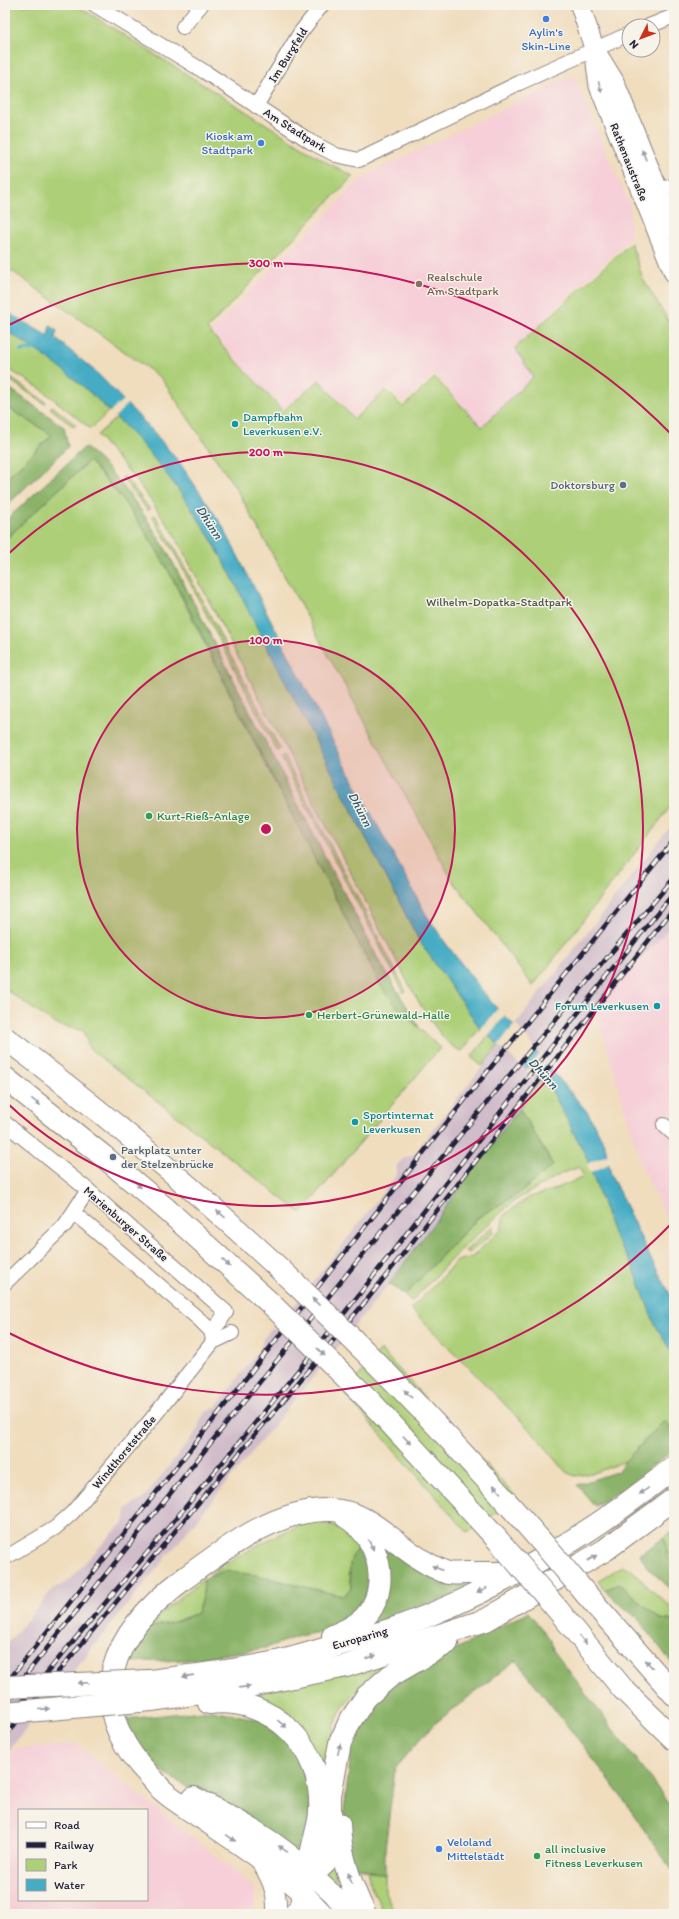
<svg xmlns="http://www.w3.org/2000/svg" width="679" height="1919" font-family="Itim,sans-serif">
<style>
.built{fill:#f6cfd8;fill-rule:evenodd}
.industrial{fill:#d1bdca}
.green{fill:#adcf78;stroke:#68785a}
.forest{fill:#8ab268;stroke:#566a52}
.water{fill:#45acc4;stroke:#346780}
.pier{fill:#f0ddbe}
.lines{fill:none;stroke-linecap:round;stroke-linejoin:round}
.stream{stroke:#45acc4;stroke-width:4}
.street-casing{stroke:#89807c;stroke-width:16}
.secondary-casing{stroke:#89807c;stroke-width:21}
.highway-casing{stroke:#89807c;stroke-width:24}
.street{stroke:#fff;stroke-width:14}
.secondary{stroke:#fff;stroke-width:19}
.highway{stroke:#fff;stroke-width:22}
.rail-casing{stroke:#22223b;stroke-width:4.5}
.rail{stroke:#f7f3e8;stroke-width:3;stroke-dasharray:9;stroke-linecap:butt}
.highway-bridge-casing{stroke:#89807c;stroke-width:24;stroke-linecap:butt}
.highway-bridge{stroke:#fff;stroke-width:22}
.oneway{fill:#9c9ca7}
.ring{fill:none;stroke:#c2185b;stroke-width:2}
.shop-dot{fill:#3f7fe0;stroke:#f7f3e8;stroke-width:1.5}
.education-dot{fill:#8d6e63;stroke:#f7f3e8;stroke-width:1.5}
.culture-dot{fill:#0f9aa8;stroke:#f7f3e8;stroke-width:1.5}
.service-dot{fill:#5c6f8a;stroke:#f7f3e8;stroke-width:1.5}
.leisure-dot{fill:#2e9e5b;stroke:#f7f3e8;stroke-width:1.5}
.labels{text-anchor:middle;stroke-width:3;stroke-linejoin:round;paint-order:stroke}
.shop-label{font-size:12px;fill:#366cbe;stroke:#f7f3e8}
.street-label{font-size:12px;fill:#22223b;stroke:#f7f3e8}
.education-label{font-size:12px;fill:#785e54;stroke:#f7f3e8;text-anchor:start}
.culture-label{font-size:12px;fill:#0d838f;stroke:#f7f3e8;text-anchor:start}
.service-label{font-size:12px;fill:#4e5e75;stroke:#f7f3e8;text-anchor:end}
.park-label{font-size:12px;fill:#4c564d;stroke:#f7f3e8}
.leisure-label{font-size:12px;fill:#27864d;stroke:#f7f3e8;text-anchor:start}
.water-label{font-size:13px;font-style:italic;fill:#305972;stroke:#f7f3e8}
.centre{fill:#c2185b;stroke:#f7f3e8;stroke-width:2}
.ring-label{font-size:12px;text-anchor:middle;font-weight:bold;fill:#c2185b;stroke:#f7f3e8;stroke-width:3;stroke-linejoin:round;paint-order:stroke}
</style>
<rect width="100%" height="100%" fill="#f7f3e8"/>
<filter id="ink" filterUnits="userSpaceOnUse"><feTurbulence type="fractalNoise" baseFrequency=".025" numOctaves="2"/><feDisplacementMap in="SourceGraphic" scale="8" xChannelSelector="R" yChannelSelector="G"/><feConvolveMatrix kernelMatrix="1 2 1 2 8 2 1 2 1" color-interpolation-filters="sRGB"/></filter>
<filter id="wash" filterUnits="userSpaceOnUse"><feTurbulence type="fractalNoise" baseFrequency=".012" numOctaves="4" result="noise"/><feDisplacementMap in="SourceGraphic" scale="16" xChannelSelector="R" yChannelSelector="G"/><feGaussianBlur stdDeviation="0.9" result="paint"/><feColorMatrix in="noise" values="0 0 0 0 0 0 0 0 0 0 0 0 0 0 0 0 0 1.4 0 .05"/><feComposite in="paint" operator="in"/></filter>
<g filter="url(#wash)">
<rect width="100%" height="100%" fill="#f0ddbe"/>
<g class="built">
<path d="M573 75 630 206V238L515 348 534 377 481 427 435 374 403 403 388 386 354 416 319 378 283 410 211 331 363 177Z"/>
<path d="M674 922V1233L642 1167 596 1010Z"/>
<path d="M76 1744 255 1888 254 1914H5V1755L10 1749ZM19 1810H147V1900H19Z"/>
</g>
<path class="industrial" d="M674 822V922L596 1010 540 1081 389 1284 5 1755V1646L54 1588 66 1583 125 1520 126 1510 133 1504 142 1500 198 1430 200 1420 206 1412 215 1408 261 1348 263 1339 270 1330 278 1327 396 1176 397 1165 403 1159 413 1155Z"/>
<g class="green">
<path d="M5 5H76L328 163 353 176 207 329 283 411 319 380 354 419 386 390 403 407 435 378 482 427 533 377 515 348 631 243 643 279 674 330V802L533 986 451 878 237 490 161 378 15 273 5 269Z"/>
<path d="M5 330 47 357 85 387 109 411 91 429 41 389 5 367Z"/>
<path d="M5 374 46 402 45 404 5 377Z"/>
<path d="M5 406 52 435 5 480Z"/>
<path d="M52 406 76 425 74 427 50 408Z"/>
<path d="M116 418C136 433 152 454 167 474 199 517 226 561 248 610L420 942 480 1028 462 1051C444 1049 416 997 407 981L173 532 136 480 97 435Z"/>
<path d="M89 461 123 500 159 552 259 752 381 986 397 1007 440 1048 301 1213 89 1048 84 1031 55 1024 5 989V540Z"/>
<path d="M124 476 150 509 148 511 122 478Z"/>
<path d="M155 515 177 552 280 749 277 751 175 554 152 517Z"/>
<path d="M284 756 406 991 404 993 281 757Z"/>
<path d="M488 1036 499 1045 482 1066 471 1057Z"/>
<path d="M540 1081 552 1091 586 1156 614 1236 632 1264 654 1322 674 1357V1430L664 1421 625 1461 597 1472 576 1476 567 1473 537 1437 411 1309 457 1261 472 1257 501 1230 504 1215 512 1209 530 1197 548 1192 584 1177 579 1167 561 1174 514 1201 461 1249 414 1299 411 1301 405 1295 479 1217 521 1192 553 1165 519 1108Z"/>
<path d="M493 1226V1233L469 1253 465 1251Z"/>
<path d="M381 1350 517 1498 468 1533 344 1393Z"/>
<path d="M313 1521 331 1525 346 1531 360 1545 349 1575 351 1588 343 1596 256 1575 224 1571 204 1579 203 1593 197 1613 174 1622 147 1628C182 1589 262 1536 313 1521Z"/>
<path d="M674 1531V1563L668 1559 665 1537Z"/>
<path d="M622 1566 631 1569 651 1590 674 1609V1621L660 1619 619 1583 605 1590 598 1581Z"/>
<path d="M386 1661C372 1674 356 1688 345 1704 332 1723 330 1748 326 1770L245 1699 253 1693Z"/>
<path d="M332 1854 338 1877 331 1881 325 1876Z"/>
<path d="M367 1870 385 1875V1892L396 1914H385L372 1889Z"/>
</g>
<g class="forest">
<path d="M5 385 64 427 68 447 5 507V480L52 435 5 406Z"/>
<path d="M85 447C119 475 146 516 168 553L377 957 419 1027 397 1007 381 986C332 892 283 798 235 703 193 619 156 529 89 461L5 540V521Z"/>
<path d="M519 1108 553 1165 521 1192 478 1217 405 1295 389 1284Z"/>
<path d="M664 1421 674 1430V1448L672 1451 624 1488 595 1506 577 1485 619 1471 625 1461Z"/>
<path d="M665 1537 668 1559 674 1563 673 1591 647 1567 640 1554Z"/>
<path d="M382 1539 477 1579 464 1591 360 1630Z"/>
<path d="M360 1545 369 1558 371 1577 363 1605 339 1628 299 1636 265 1648 188 1660 127 1662 147 1628 174 1622 197 1613 203 1593 204 1579 224 1571 256 1575 343 1596 351 1588C349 1569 347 1560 360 1545Z"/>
<path d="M619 1583 660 1619 674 1621V1666L637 1617 621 1606 605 1590Z"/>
<path d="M528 1612 551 1640 553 1650 674 1810V1873L611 1782 516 1660 433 1725 395 1769 385 1849V1875L352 1866 344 1812 353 1736 372 1705 393 1685 458 1648Z"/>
<path d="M212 1710 266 1721 300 1757 311 1799 309 1826 301 1854 210 1799 168 1776 151 1762 137 1742 126 1719Z"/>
</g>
<path class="water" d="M5 311 48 336 50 325 57 331 55 338 96 372 152 430 179 462 222 525 354 782 427 916 447 945 492 1003 510 1021 588 1113 605 1145 611 1175 650 1257 674 1301V1357L654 1322 632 1264 614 1236 586 1156 552 1091 480 1028 420 942 248 610C196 494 114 396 5 330Z"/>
<g class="pier">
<path d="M125 398 129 402 114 418 109 413Z"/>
<path d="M499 1007 506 1014 488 1036 480 1030Z"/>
<path d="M515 1024 536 1049 522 1067 498 1045Z"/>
<path d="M540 1054 546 1062 534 1077 526 1071Z"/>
<path d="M609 1154 611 1163 590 1173 587 1164Z"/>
</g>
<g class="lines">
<path class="stream" d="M21 351 38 348"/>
</g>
</g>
<g filter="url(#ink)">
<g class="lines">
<defs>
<g id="street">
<path d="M95 5 205 72 311 142 336 155 359 160 519 83 629 34"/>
<path d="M649 26 674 16"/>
<path d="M183 27 201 5"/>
<path d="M256 106 300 33 322 5"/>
<path d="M658 191 674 185"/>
<path d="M5 1123 88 1190 226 1312 219 1323 211 1331"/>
<path d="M664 1125 674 1134"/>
<path d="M74 1213 200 1320 211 1331 213 1340"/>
<path d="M5 1283 65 1225 88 1190"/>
<path d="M5 1558 55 1528 72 1513 150 1421 213 1342 232 1333"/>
</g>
<g id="secondary">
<path d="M580 5 594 48 599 86 674 273"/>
<path d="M598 55 614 81 674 229"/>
<path d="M259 1858C270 1876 279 1892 276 1914"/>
<path d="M302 1891 324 1914"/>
<path d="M293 1914 301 1904 302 1891 312 1875 333 1894 350 1914"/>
</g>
<g id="highway">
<path d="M5 1078 103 1156 166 1209"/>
<path d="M370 1401 497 1539"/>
<path d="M586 1594 674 1694"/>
<path d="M558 1610 623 1689 674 1739"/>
<path d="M333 1636C344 1631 355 1627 364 1618 392 1589 380 1537 346 1517"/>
<path d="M150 1681C193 1675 238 1671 281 1661 298 1657 314 1652 331 1647 353 1640 376 1635 398 1627 492 1594 597 1531 674 1467"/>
<path d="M151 1700 250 1686 346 1666 486 1620 605 1550 674 1499"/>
<path d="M209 1703C274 1696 324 1748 320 1812 319 1833 306 1854 312 1875"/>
<path d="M194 1798C237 1820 277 1842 312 1875"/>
<path d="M339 1824C340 1855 351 1886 365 1914"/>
<path d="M312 1875 324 1864 328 1852 330 1838V1795L340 1743 350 1721 366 1697 390 1676 447 1643"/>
<path d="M302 1891C271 1864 236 1841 202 1818 189 1809 174 1801 162 1790 158 1786 154 1780 149 1775 79 1702 112 1632 185 1578 226 1548 277 1508 331 1510 373 1511 397 1550 434 1567 438 1569 444 1572 448 1573 454 1574 462 1573 468 1573 484 1573 500 1573 516 1573"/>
</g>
</defs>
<use href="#street" class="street-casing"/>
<use href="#secondary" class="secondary-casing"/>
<use href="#highway" class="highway-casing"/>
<use href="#street" class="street"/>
<use href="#secondary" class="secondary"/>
<use href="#highway" class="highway"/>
<defs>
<g id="rail">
<path d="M5 1685 467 1097 674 840"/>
<path d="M5 1701C225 1424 446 1148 674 878"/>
<path d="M5 1723C120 1584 238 1447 350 1306 458 1169 563 1028 674 893"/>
<path d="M5 1736 370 1296 674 908"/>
</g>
</defs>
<use href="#rail" class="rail-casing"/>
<use href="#rail" class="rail"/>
<defs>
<g id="highway-bridge">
<path d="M5 1038C221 1200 413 1387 586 1594"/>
<path d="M166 1209 270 1303 370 1401"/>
<path d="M497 1539 558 1610"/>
<path d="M5 1687 150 1681"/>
<path d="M5 1713 151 1700"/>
</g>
</defs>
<use href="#highway-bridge" class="highway-bridge-casing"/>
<use href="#highway-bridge" class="highway-bridge"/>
</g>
<defs><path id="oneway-solid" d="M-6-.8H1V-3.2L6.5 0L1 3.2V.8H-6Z"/></defs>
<g class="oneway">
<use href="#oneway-solid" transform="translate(600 87) rotate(75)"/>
<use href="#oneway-solid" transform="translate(644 155) rotate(-112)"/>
<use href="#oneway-solid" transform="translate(36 1102) rotate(38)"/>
<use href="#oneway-solid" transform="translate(137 1184) rotate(40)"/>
<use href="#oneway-solid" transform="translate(221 1214) rotate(-139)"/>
<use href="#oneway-solid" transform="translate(226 1263) rotate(43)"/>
<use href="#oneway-solid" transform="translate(316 1302) rotate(-136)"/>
<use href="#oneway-solid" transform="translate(321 1352) rotate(45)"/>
<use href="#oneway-solid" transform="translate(408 1394) rotate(-134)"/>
<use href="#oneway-solid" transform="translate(407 1440) rotate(47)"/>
<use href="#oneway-solid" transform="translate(497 1489) rotate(-132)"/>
<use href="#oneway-solid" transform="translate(644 1491) rotate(145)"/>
<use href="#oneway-solid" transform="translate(371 1545) rotate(63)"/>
<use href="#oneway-solid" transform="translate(592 1558) rotate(-31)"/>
<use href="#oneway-solid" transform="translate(437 1568) rotate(-156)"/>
<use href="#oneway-solid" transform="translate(482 1590) rotate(154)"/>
<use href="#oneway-solid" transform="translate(583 1640) rotate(51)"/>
<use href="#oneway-solid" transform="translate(371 1657) rotate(-18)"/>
<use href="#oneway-solid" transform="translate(649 1664) rotate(-132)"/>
<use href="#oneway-solid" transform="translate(188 1676) rotate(172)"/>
<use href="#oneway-solid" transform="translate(83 1683) rotate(178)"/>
<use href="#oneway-solid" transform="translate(245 1687) rotate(-8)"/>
<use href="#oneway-solid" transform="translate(44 1709) rotate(-5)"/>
<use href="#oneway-solid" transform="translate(282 1724) rotate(39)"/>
<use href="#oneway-solid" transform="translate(339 1749) rotate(-77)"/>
<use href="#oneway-solid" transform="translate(231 1838) rotate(35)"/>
<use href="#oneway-solid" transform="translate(283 1849) rotate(-145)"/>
<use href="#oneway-solid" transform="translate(350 1878) rotate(-108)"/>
</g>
</g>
<circle cx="266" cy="829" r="189" fill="#c2185b" fill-opacity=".12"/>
<g class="ring">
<circle cx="266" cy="829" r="189"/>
<path d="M6 556A377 377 0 1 1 6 1102"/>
<path d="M673 1222A566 566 0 0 1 9 1333M9 325A566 566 0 0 1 673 436"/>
</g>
<g class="shop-dot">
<circle cx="546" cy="19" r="4"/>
<circle cx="261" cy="143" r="4"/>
<circle cx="439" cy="1849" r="4"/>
</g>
<circle class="education-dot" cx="419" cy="284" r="4"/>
<g class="culture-dot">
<circle cx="235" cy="424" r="4"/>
<circle cx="657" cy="1006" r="4"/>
<circle cx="355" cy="1122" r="4"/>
</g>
<g class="service-dot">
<circle cx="623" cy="485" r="4"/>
<circle cx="113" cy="1157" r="4"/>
</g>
<g class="leisure-dot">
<circle cx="149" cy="816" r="4"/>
<circle cx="309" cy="1015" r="4"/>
<circle cx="537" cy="1856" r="4"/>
</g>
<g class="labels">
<g class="shop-label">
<text x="546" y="36">Aylin's<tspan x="546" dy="14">Skin-Line</tspan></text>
<text x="253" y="140" text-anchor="end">Kiosk am<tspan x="253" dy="14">Stadtpark</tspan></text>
<text x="447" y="1846" text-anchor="start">Veloland<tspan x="447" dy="14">Mittelstädt</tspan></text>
</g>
<g class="street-label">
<text transform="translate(288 55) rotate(-58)" y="4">Im Burgfeld</text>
<text transform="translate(295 130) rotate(32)" y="4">Am Stadtpark</text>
<text transform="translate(629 162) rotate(68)" y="4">Rathenaustraße</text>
<text transform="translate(126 1224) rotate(41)" y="4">Marienburger Straße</text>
<text transform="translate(124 1452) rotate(-50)" y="4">Windthorststraße</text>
<text transform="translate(360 1638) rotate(-16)" y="4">Europaring</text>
</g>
<g class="education-label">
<text x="427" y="281">Realschule<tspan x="427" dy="14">Am Stadtpark</tspan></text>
</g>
<g class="culture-label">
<text x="243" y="421">Dampfbahn<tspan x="243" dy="14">Leverkusen e.V.</tspan></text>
<text x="649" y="1010" text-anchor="end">Forum Leverkusen</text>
<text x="363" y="1119">Sportinternat<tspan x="363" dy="14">Leverkusen</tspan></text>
</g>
<g class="service-label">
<text x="615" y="489">Doktorsburg</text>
<text x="121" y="1154" text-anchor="start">Parkplatz unter<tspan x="121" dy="14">der Stelzenbrücke</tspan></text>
</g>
<g class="park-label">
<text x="499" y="606">Wilhelm-Dopatka-Stadtpark</text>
</g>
<g class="leisure-label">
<text x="157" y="820">Kurt-Rieß-Anlage</text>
<text x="317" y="1019">Herbert-Grünewald-Halle</text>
<text x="545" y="1853">all inclusive<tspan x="545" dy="14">Fitness Leverkusen</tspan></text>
</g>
<g class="water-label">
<text transform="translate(210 522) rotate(57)" y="5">Dhünn</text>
<text transform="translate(361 809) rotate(63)" y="5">Dhünn</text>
<text transform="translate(544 1073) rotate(48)" y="5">Dhünn</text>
</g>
</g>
<circle cx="266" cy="829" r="6" class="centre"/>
<g class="ring-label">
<text x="266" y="267">300 m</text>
<text x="266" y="456">200 m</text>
<text x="266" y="644">100 m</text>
</g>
<rect width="679" height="1919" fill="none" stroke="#f7f3e8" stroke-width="20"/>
<rect x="18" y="1809" width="130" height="92" fill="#f7f3e8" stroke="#a29fa3"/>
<rect x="26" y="1822" width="20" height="6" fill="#ffffff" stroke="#a29fa3"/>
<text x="54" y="1829" font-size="12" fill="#22223b">Road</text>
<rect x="26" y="1842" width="20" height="6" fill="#22223b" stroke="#a29fa3"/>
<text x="54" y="1849" font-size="12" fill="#22223b">Railway</text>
<rect x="26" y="1859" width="20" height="12" fill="#adcf78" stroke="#a29fa3"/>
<text x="54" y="1869" font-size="12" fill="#22223b">Park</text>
<rect x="26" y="1879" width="20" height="12" fill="#45acc4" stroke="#a29fa3"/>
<text x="54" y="1889" font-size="12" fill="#22223b">Water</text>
<g transform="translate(641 38) rotate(228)"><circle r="19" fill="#f7f3e8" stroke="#a29fa3"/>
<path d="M0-3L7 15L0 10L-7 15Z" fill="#c8321e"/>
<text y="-6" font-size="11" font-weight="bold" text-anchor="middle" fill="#22223b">N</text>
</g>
</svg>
